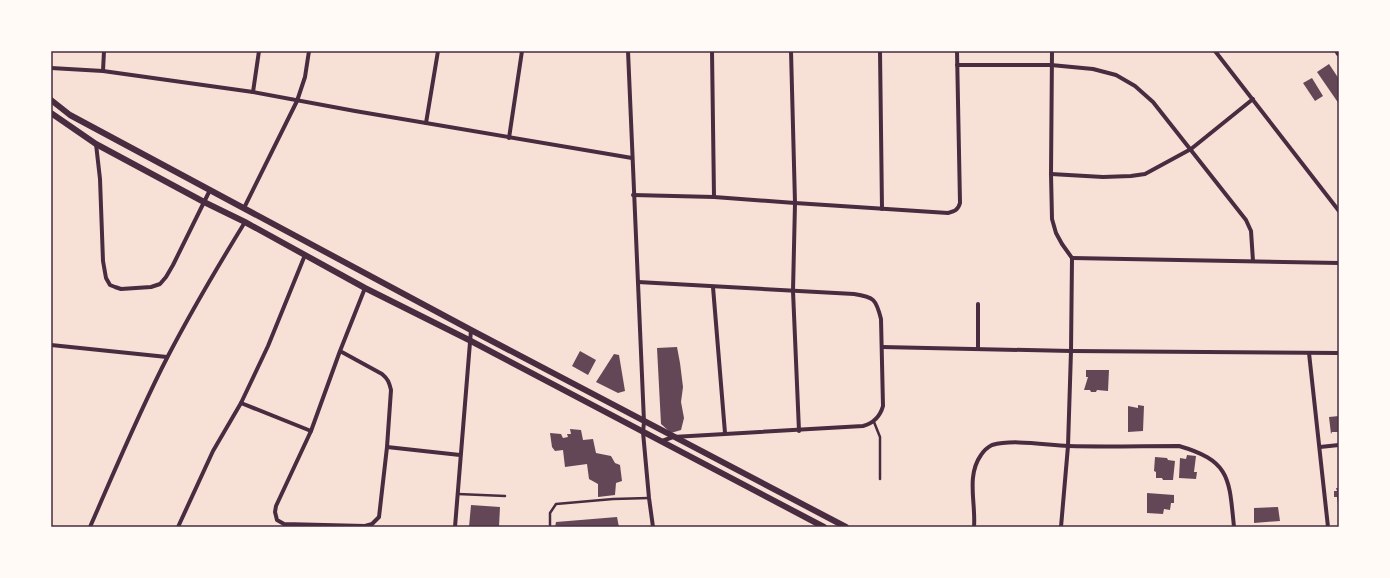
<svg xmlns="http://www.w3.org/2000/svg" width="1390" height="578" font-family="'Public Sans',sans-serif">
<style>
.building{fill:#644757}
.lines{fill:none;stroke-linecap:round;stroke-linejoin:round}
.service{stroke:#4a2c40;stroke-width:2.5}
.minor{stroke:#4a2c40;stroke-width:4}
.tertiary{stroke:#4a2c40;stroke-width:6}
.secondary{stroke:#4a2c40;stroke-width:7}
.neatline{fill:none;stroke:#4a2c40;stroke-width:1.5}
</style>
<rect width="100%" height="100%" fill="#f7e1d7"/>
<g class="building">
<path d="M1329 64 1339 79V104L1317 72Z"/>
<path d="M1312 78 1323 96 1315 101 1303 83Z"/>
<path d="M677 347 680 363 683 387 681 402 684 418 681 430 671 433 661 424 657 348Z"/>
<path d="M580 351 596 360 588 375 572 366Z"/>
<path d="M614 354 619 355 625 391 618 393 596 382Z"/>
<path d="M1086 370H1109L1108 391 1097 390 1096 392H1091L1090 390H1084L1088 377H1086Z"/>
<path d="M1138 405 1144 406 1143 431 1128 432V406L1138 408Z"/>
<path d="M1339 416V432H1332L1331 434 1329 417Z"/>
<path d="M570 429 581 430 583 440 593 439 596 453 611 456 615 463 620 465 622 481 616 483 615 495 598 497V484L589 479 587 464 565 467 563 450 555 451 552 447 550 433 561 434 563 438 568 437 567 434H571Z"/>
<path d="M1187 455 1196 456 1194 472H1197L1196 479 1179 478 1180 458 1186 459Z"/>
<path d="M1155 457 1167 458 1168 460 1175 461 1173 480H1163L1162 478H1156V472L1154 471Z"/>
<path d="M1336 488H1339V504H1338L1337 497H1334V491H1337Z"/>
<path d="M1147 493 1174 495V503H1171L1170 510 1164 509 1163 514 1147 513Z"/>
<path d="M471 505 500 507 499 527H469Z"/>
<path d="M1278 507 1280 521 1254 523V508Z"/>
<path d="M617 517 619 527H555L556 522Z"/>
</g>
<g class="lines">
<g class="service">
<path d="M874 422 880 437V479"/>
<path d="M458 494 505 496"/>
<path d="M550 527V513L556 504 613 499 649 498"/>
</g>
<g class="minor">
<path d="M628 51C633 175 639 298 644 422L643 432 649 498 653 527"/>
<path d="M712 51 714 197"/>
<path d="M791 51 795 203 793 291 799 431"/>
<path d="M880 51 882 209"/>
<path d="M1052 51 1051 174 1052 219 1056 233 1062 244 1072 258 1071 351 1068 446 1061 527"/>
<path d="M1215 51 1339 211"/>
<path d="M957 65H1051L1093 69 1116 75 1135 86 1153 102 1246 220 1251 231 1253 261"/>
<path d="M51 68 103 71 253 92 355 111 632 158"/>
<path d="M103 71 104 51"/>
<path d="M253 92 259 51"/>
<path d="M426 123 438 51"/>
<path d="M509 138 522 51"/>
<path d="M96 144 100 179 103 261 106 278 110 285 115 287 121 289 151 287 160 284 166 277 173 265 210 190"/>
<path d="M1051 174 1103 177 1131 176 1145 174 1191 149 1253 99"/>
<path d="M633 195 714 197 795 203 948 213C955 211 958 210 960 203L957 51"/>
<path d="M244 208 297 101 305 77 309 51"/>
<path d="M1072 258 1339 263"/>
<path d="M638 282 854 294C874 297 876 299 881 319L883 406C880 417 874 423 863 426L673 437 662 441"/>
<path d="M713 287 725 433"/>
<path d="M51 345 167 357"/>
<path d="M882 347 1071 351 1339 353"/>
<path d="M978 348V304"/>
<path d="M340 351 382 374C388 379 389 382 391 390L387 447 379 517 372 524 365 526 284 524 277 520 275 512 276 506 311 431 340 351 365 288"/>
<path d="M1309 353 1328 527"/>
<path d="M241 403 311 431"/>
<path d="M387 447 460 455"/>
<path d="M1320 447 1339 445"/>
<path d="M90 527C115 470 139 412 168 356 192 310 218 266 245 222"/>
<path d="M178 527 213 451 241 403 268 346 305 255"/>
<path d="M455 527 471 330"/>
<path d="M974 527C976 503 966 476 981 455 983 452 988 447 992 445 1013 439 1046 445 1068 446 1105 447 1142 446 1179 446 1231 461 1229 479 1234 527"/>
</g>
<g class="tertiary">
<path d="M51 100 70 115 471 330 846 527"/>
<path d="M51 113 96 144 204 202 245 222 365 288 469 340 824 527"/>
</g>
<path class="secondary" d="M1338 51 1339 53"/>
</g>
<rect width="1390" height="578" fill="none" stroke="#fffaf5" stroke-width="104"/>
<rect x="52" y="52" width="1286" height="474" class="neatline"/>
</svg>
